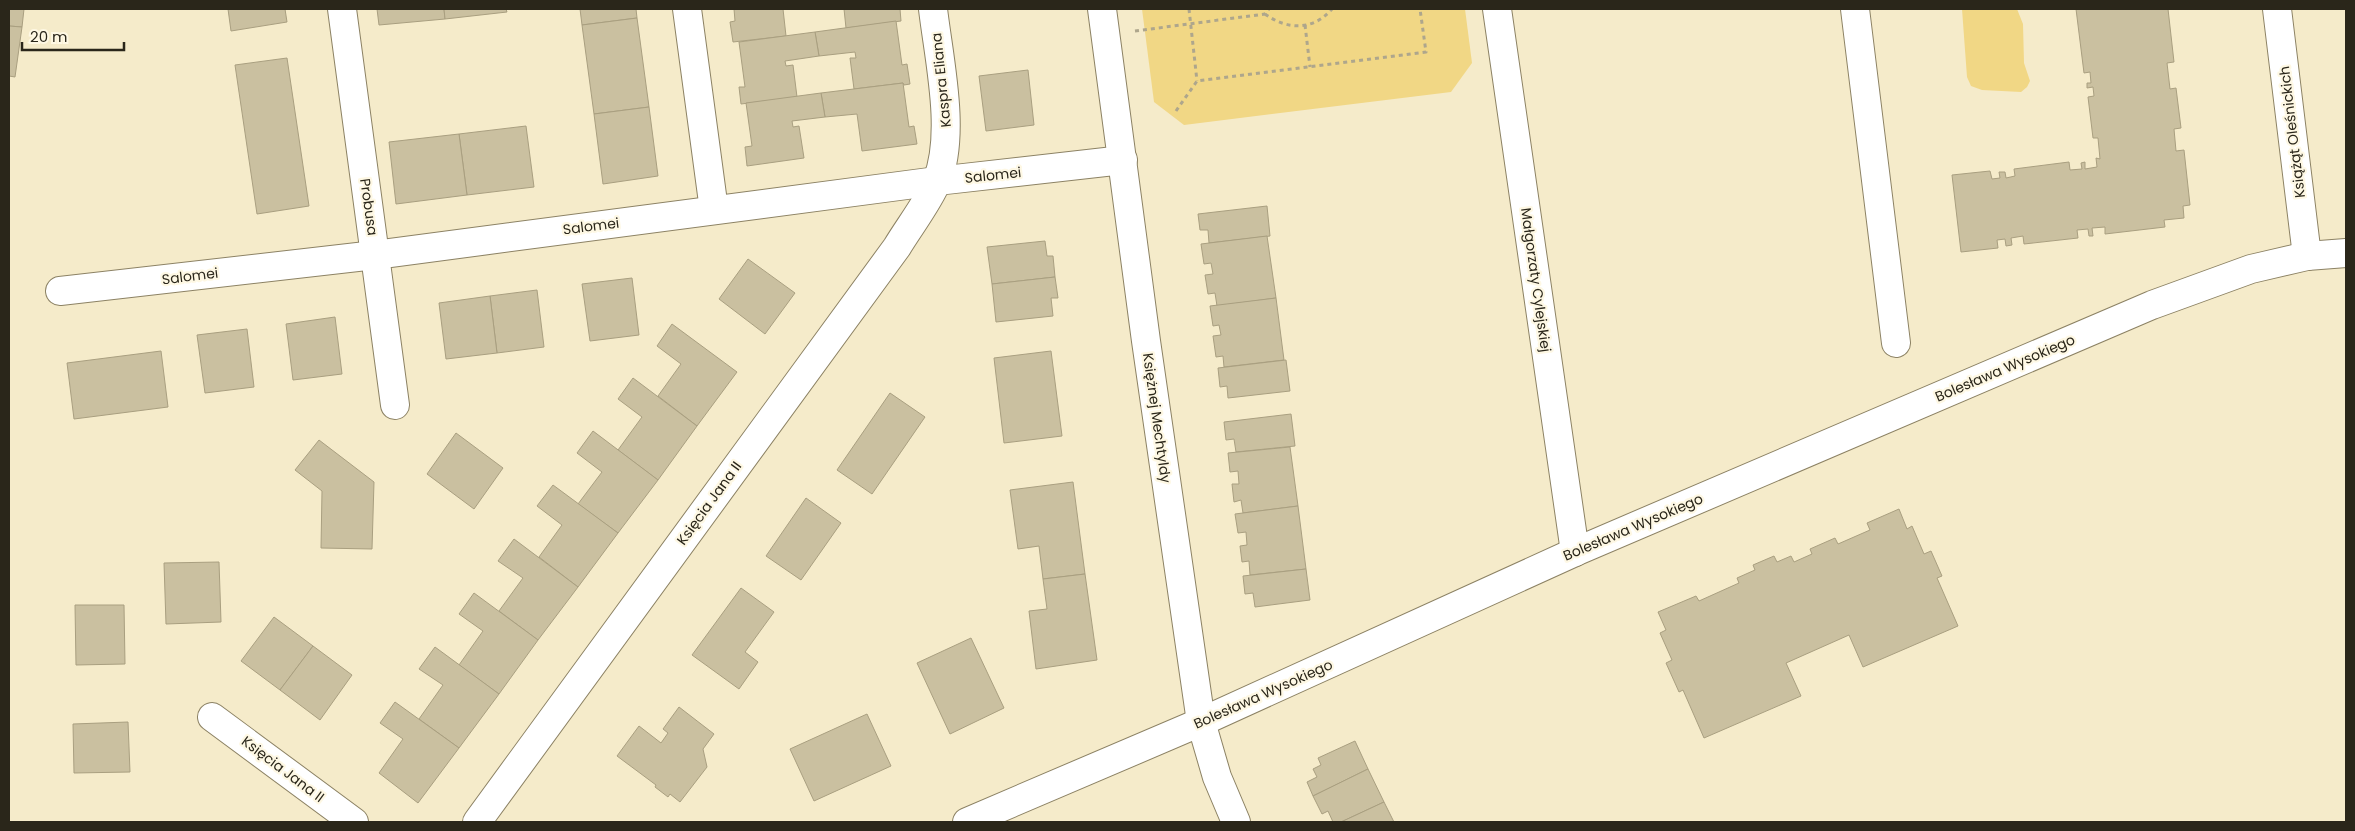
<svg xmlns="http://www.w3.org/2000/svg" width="2355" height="831" font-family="Poppins,sans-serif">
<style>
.green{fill:#f1d785}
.building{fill:#cac0a0;stroke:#a99f80}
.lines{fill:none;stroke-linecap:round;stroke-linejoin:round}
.minor-casing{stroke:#8c8264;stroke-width:30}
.path{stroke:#aea68c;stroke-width:3;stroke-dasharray:4 4;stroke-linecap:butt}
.minor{stroke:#fff;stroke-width:28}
.labels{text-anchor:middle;stroke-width:4.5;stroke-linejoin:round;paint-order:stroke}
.street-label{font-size:14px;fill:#2a261a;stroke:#fef8e4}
</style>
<rect width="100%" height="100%" fill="#f5ebca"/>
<g class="green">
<path d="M1142 9H1465L1472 63 1451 92 1184 125 1154 102Z"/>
<path d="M1962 9H2017L2023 24 2024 63 2030 81 2027 87 2021 92 1982 90 1971 86 1967 77Z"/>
</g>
<g class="building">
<path d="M9 9H24L22 27 9 26Z"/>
<path d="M228 9H285L287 22 231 31Z"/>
<path d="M377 9H444L445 19 379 25Z"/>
<path d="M444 9H506L507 12 445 19Z"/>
<path d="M580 9H636L637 18 582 25Z"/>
<path d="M734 9H783L786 36 733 42 730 22 735 21Z"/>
<path d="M844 9H900L901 21 846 28Z"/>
<path d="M2076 9H2168L2174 62 2167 63 2170 89 2176 88 2181 128 2174 129 2176 151 2184 150 2190 205 2183 206 2184 218 2164 220 2165 227 2105 234V227L2092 228 2093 236H2089L2088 229 2077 230 2078 238 2024 244 2023 236 2011 238 2012 245 2006 246 2005 239 1997 240 1998 248 1961 252 1952 175 1990 171 1992 179 2000 178 1999 172H2005L2006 178 2015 176 2014 169 2069 162 2070 170 2082 169 2081 163 2085 162V169L2097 167 2096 158 2100 159 2098 138H2093L2088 97 2094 96 2093 87 2087 88V83H2091L2090 72 2084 73Z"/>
<path d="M637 18 649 107 594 114 582 25Z"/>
<path d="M896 21 902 65 907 64 910 84 904 85 903 83 854 89 850 58H856L855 52 819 56 815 32Z"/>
<path d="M9 26 22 27 15 77 9 76Z"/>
<path d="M815 32 819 56 785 61 786 66 793 65 797 97 741 104 739 87H745L739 42Z"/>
<path d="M287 58 309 206 257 214 235 65Z"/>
<path d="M1028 70 1034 125 986 131 979 76Z"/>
<path d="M903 83 909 127 914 126 917 144 862 151 857 114 825 117 821 93Z"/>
<path d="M821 93 825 117 792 121 793 127 799 126 804 158 747 166 745 147 752 146 746 103Z"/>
<path d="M649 107 658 176 603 184 594 114Z"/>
<path d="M526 126 534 187 467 195 459 134Z"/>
<path d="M459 134 467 195 396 204 389 142Z"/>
<path d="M1267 206 1270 236 1209 243 1208 230H1200L1198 214Z"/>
<path d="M1267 236 1276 298 1217 306 1215 293 1208 294 1205 275 1213 274 1211 263 1204 264 1201 244Z"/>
<path d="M1045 241 1047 256H1053L1055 277 992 284 987 247Z"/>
<path d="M748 259 795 293 765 334 719 299Z"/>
<path d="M1055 277 1058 298H1051L1053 316 996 322 992 284Z"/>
<path d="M632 278 639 335 590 341 582 284Z"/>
<path d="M537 290 544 347 497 353 490 296Z"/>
<path d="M490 296 497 353 446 359 439 303Z"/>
<path d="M1276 298 1284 360 1224 367 1223 356 1216 357 1213 336 1221 335 1219 325 1213 326 1210 306Z"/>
<path d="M335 317 342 374 293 380 286 324Z"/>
<path d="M672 324 737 372 697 426 658 396 681 364 657 346Z"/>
<path d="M247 329 254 387 205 393 197 335Z"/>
<path d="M161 351 168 407 74 419 67 363Z"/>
<path d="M1051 351 1062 436 1004 443 994 358Z"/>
<path d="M1286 360 1290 391 1228 398 1227 386 1220 387 1218 368Z"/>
<path d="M633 378 697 426 658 480 618 450 642 417 618 399Z"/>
<path d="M890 393 925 417 872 494 837 470Z"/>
<path d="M1291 414 1295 446 1236 452 1234 439 1226 440 1224 422Z"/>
<path d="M593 431 658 480 618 533 578 504 602 472 577 453Z"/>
<path d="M456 433 503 468 474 509 427 474Z"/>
<path d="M319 440 374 482 372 549 321 548 322 491 295 470Z"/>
<path d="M1290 447 1298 506 1243 513 1241 500 1234 502 1232 484H1239L1238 471 1230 472 1228 453Z"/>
<path d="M1073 482 1085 574 1043 579 1039 546 1018 549 1010 490Z"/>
<path d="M553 485 618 533 578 587 539 557 562 525 537 506Z"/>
<path d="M806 498 841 523 801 580 766 556Z"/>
<path d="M1298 506 1306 569 1250 575 1249 561 1242 562 1240 546 1247 545 1246 532 1238 533 1235 514Z"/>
<path d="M1899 509 1907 529 1912 526 1924 554 1931 551 1942 576 1937 578 1958 626 1863 667 1849 635 1786 663 1801 696 1704 738 1683 690 1679 692 1666 663 1672 660 1660 633 1666 630 1658 612 1696 596 1699 601 1739 583 1737 578 1755 570 1753 565 1774 556 1777 562 1791 556 1794 562 1812 554 1810 549 1835 538 1838 544 1870 530 1867 523Z"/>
<path d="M514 539 578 587 538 640 499 611 523 578 498 561Z"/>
<path d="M219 562 221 622 166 624 164 563Z"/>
<path d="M1306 569 1310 600 1255 607 1253 593 1245 594 1243 576Z"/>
<path d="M1085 574 1097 660 1036 669 1029 611 1047 609 1043 579Z"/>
<path d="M741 588 774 612 745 652 758 662 739 689 692 655Z"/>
<path d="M474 593 538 640 499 694 459 665 483 631 459 614Z"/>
<path d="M75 605H124L125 664 76 665Z"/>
<path d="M274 617 313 646 280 690 241 661Z"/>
<path d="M971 638 1004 708 950 734 917 663Z"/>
<path d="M313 646 352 675 320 720 280 690Z"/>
<path d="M435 647 499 694 459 748 419 719 443 685 419 669Z"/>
<path d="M395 702 459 748 418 803 379 773 403 739 380 723Z"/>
<path d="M679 707 714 734 703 749 707 767 680 802 670 794 668 797 655 787 656 785 617 756 639 726 661 743 668 733 663 729Z"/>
<path d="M867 714 891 766 814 801 790 749Z"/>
<path d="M128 722 130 772 74 773 73 724Z"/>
<path d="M1355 741 1368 769 1313 796 1307 782 1317 777 1313 769 1321 765 1318 758Z"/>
<path d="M1368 769 1384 802 1341 822H1333L1328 811 1322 814 1313 796Z"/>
<path d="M1384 802 1394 822H1341Z"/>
</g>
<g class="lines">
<defs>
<g id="minor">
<path d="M342 9 395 405"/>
<path d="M687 9 714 210"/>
<path d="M1102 9 1146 341 1201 722 1217 777 1236 822"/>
<path d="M1497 9 1575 552"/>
<path d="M1855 9 1896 343"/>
<path d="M2277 9 2307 256"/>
<path d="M60 291 375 255 937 181 1123 160"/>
<path d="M212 717 354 822"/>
<path d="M477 822 897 247C909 227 929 201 937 181 956 133 939 60 933 9"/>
<path d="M967 822 1201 722 1575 552 2152 305 2251 269 2307 256 2346 253"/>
</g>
</defs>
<use href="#minor" class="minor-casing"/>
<g class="path">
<path d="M1189 9 1197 81"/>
<path d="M1265 14C1287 30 1313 31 1332 9"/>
<path d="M1305 25 1310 67"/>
<path d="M1135 31 1265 14 1269 9"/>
<path d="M1176 111 1197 81 1426 52 1420 9"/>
</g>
<use href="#minor" class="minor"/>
</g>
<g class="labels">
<g class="street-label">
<text transform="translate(941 80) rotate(-96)" y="5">Kaspra Eliana</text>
<text transform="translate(2292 132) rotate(-97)" y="5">Książąt Oleśnickich</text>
<text transform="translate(993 175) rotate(-6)" y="5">Salomei</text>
<text transform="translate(369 207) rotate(82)" y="5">Probusa</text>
<text transform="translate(591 226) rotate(-7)" y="5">Salomei</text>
<text transform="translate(190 276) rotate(-7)" y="5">Salomei</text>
<text transform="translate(1536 280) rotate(82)" y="5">Małgorzaty Cylejskiej</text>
<text transform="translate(2005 368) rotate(-23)" y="5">Bolesława Wysokiego</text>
<text transform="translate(1157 418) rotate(82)" y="5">Księżnej Mechtyldy</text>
<text transform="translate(709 503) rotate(-54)" y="5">Księcia Jana II</text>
<text transform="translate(1633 527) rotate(-23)" y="5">Bolesława Wysokiego</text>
<text transform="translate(1263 694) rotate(-24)" y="5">Bolesława Wysokiego</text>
<text transform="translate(283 769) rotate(37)" y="5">Księcia Jana II</text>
</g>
</g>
<rect width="2355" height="831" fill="none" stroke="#2a261a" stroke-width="20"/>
<path d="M22 42v8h102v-8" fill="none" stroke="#2a261a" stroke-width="2.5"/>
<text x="30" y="42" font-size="15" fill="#2a261a" stroke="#fef8e4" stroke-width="4" paint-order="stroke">20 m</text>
</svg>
